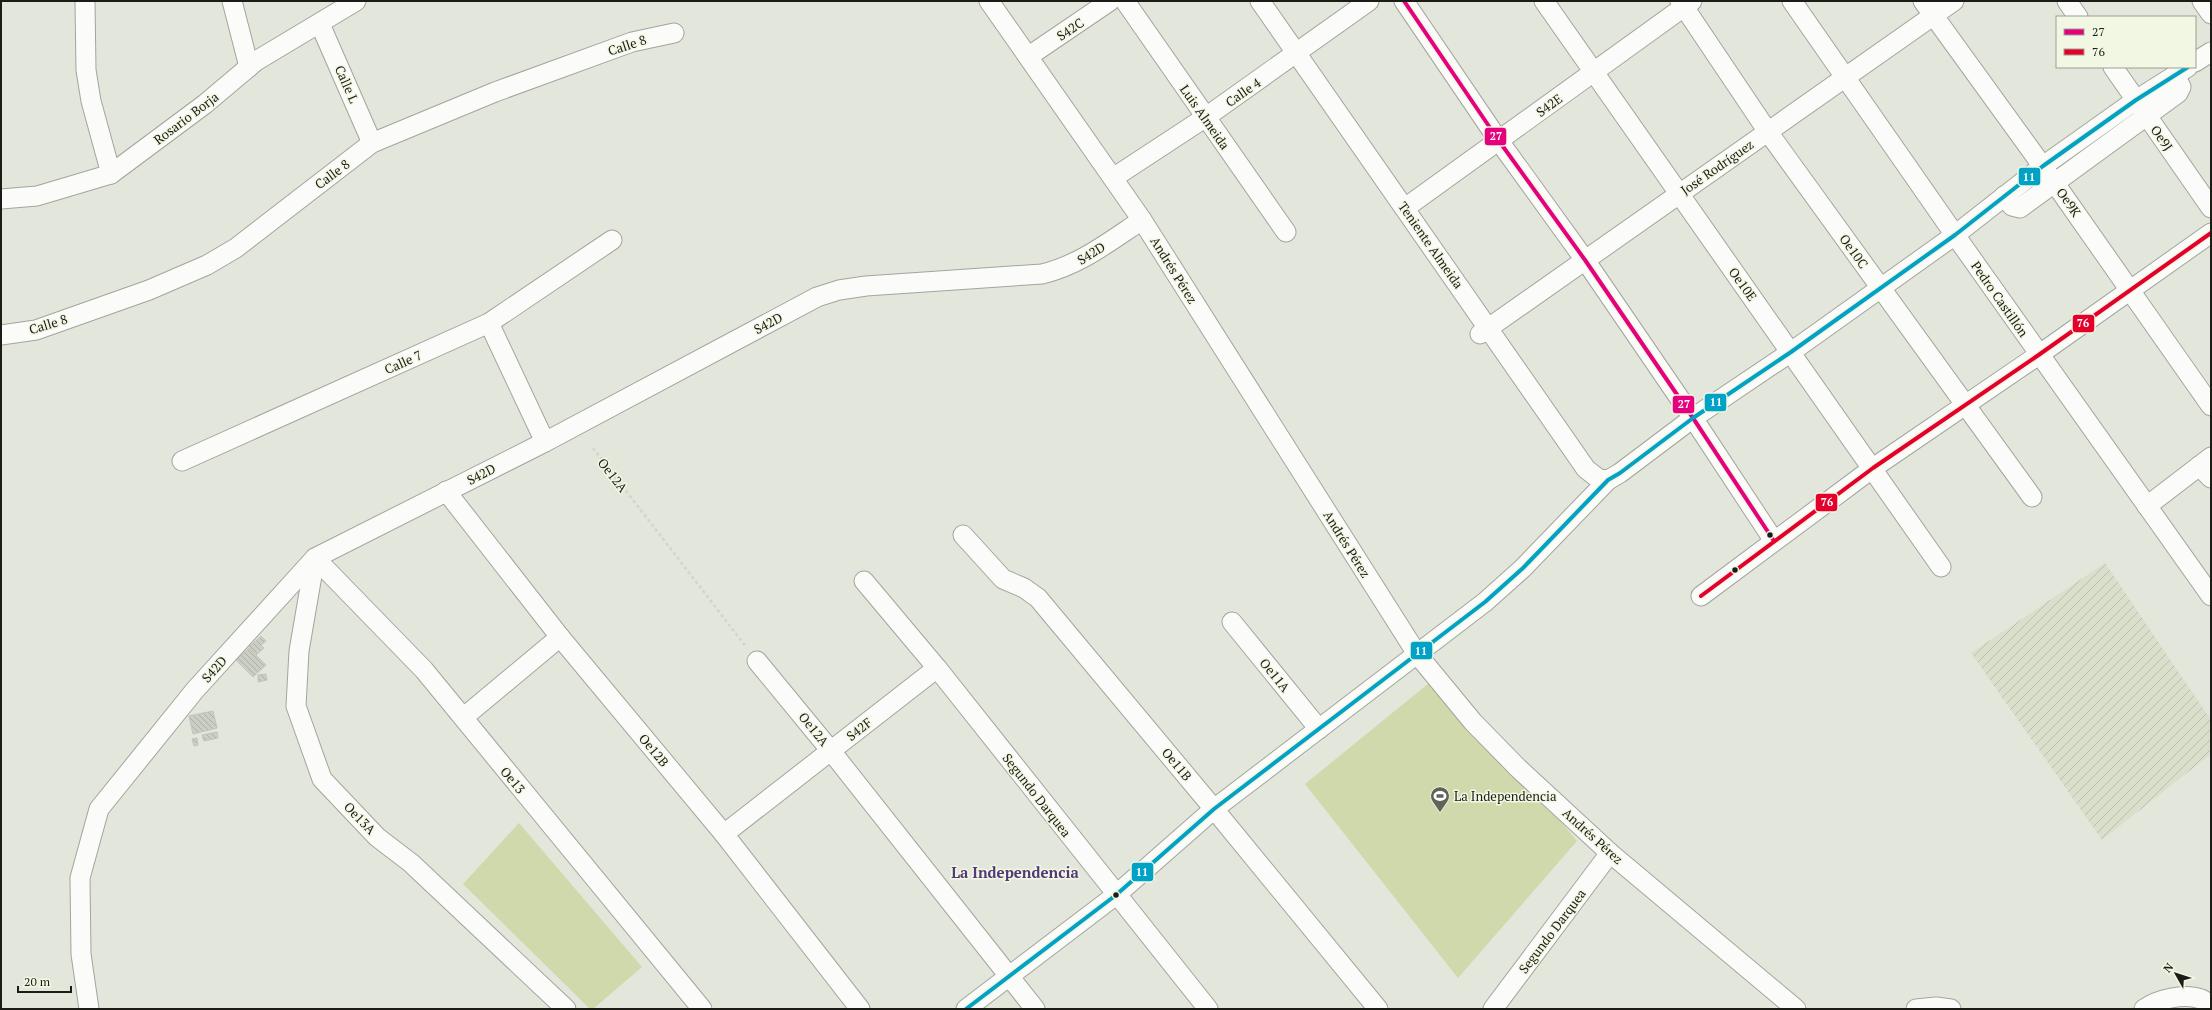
<svg xmlns="http://www.w3.org/2000/svg" width="2212" height="1010" font-family="'PT Serif',serif">
<style>
.industrial{fill:url(#industrial-furrows)}
.green{fill:#cfd9ab}
.building{fill:url(#building-back-hatch);stroke:#c3c4bc}
.lines{fill:none;stroke-linecap:round;stroke-linejoin:round}
.minor-casing{stroke:#a3a59d;stroke-width:21}
.path{stroke:#d3d3d0;stroke-width:2.5;stroke-dasharray:3 3;stroke-linecap:butt}
.minor{stroke:#fbfbfa;stroke-width:19}
.bus-1-casing{stroke:#f2f7e4;stroke-width:7}
.bus-2-casing{stroke:#f2f7e4;stroke-width:7}
.bus-3-casing{stroke:#f2f7e4;stroke-width:7}
.bus-1{stroke:#e5007d;stroke-width:4}
.bus-2{stroke:#e4002b;stroke-width:4}
.bus-3{stroke:#01a2c5;stroke-width:4}
.bus-dot{fill:#1b1c15;stroke:#f2f7e4;stroke-width:1.5}
.labels{text-anchor:middle;stroke-width:3;stroke-linejoin:round;paint-order:stroke}
.street-label{font-size:13px;fill:#1b1c15;stroke:#f2f7e4}
.poi-label{font-size:13px;fill:#1b1c15;stroke:#f2f7e4;text-anchor:start}
.quarter-label{font-size:15px;font-weight:bold;fill:#503a77;stroke:#f2f7e4}
.line-badge{stroke:#f2f7e4;stroke-width:1.5}
.badge-label{font-size:11px;text-anchor:middle;font-weight:bold;fill:#fff}
</style>
<defs>
<pattern id="industrial-furrows" width="10" height="10" patternUnits="userSpaceOnUse"><rect width="10" height="10" fill="#dadfcb"/><path d="M-1 1l2-2M0 10L10 0M9 11l2-2" fill="none" stroke="#babfad"/></pattern>
<pattern id="building-back-hatch" width="6" height="6" patternUnits="userSpaceOnUse"><rect width="6" height="6" fill="#cbcec5"/><path d="M-1 5l2 2M0 0l6 6M5-1l2 2" fill="none" stroke="#aeb0a8"/></pattern>
</defs>
<rect width="100%" height="100%" fill="#e3e6db"/>
<path class="industrial" d="M2105 563 2211 720V754L2102 840 1971 653Z"/>
<g class="green">
<path d="M1439 675 1577 841 1458 978 1305 784Z"/>
<path d="M519 823 642 967 593 1009H590L463 884Z"/>
</g>
<g class="building">
<path d="M261 636 266 641 261 645 264 648 256 655 249 647Z"/>
<path d="M249 648 266 665 253 677 236 660Z"/>
<path d="M266 674 267 680 258 682V675Z"/>
<path d="M213 711 217 728 193 734 189 716Z"/>
<path d="M217 732 218 738 204 741 202 735Z"/>
<path d="M197 738 198 745 194 746 192 739Z"/>
</g>
<g class="lines">
<defs>
<g id="minor">
<path d="M85 1 86 70 91 101 111 174"/>
<path d="M232 1 249 67"/>
<path d="M989 1 1142 220 1417 654 1473 722 1518 768 1610 853 1796 1009"/>
<path d="M1125 1 1286 232"/>
<path d="M1260 1 1586 469 1599 479 1608 480"/>
<path d="M1404 1 1499 141 1585 260 1693 418 1774 541"/>
<path d="M1544 1 1941 567"/>
<path d="M1680 1 1768 132 2032 497"/>
<path d="M1792 1 1955 235 2211 596"/>
<path d="M1923 1 2054 182 2211 406"/>
<path d="M2067 1 2078 17"/>
<path d="M2202 1 2211 14"/>
<path d="M320 24 372 143"/>
<path d="M1029 56 1110 1"/>
<path d="M2195 62 2211 52"/>
<path d="M2113 67 2211 208"/>
<path d="M1113 178 1206 117 1369 1"/>
<path d="M2004 196 2012 206 2020 208 2178 93 2181 87 2175 75"/>
<path d="M1 199 37 196 111 174 205 104 256 61 356 1"/>
<path d="M1405 208 1692 1"/>
<path d="M489 323 545 442"/>
<path d="M1480 334 1954 1"/>
<path d="M1 335 36 330 149 290 207 265 236 248 372 143 495 92 632 42 674 33"/>
<path d="M182 461 489 323 612 240"/>
<path d="M2199 466 2211 478"/>
<path d="M446 491 560 637 724 834 860 1009"/>
<path d="M2147 506 2211 457"/>
<path d="M963 535 1003 579 1024 588 1038 598 1214 809 1378 1009"/>
<path d="M315 558 424 670 702 1009"/>
<path d="M315 558 299 651 296 706 322 779 377 837 411 863 566 1009"/>
<path d="M864 581 937 668 1208 1009"/>
<path d="M1701 596 1873 468 2040 354 2211 233"/>
<path d="M1232 622 1319 729"/>
<path d="M757 661 831 751 1035 1009"/>
<path d="M464 717 560 637"/>
<path d="M724 834 937 668"/>
<path d="M89 1009 81 954 80 878 99 809 195 690 315 558 545 442 817 297 839 290 866 286 1042 274C1080 265 1110 241 1142 220"/>
<path d="M966 1009 1116 895 1214 809 1485 602 1523 568 1608 480 1620 473 1693 418 1791 352 1955 235 2043 166 2136 100 2188 67"/>
<path d="M1493 1009 1610 853"/>
<path d="M1916 1009 1936 1007 1951 1009"/>
<path d="M2144 1009C2158 999 2184 993 2201 999 2205 1000 2208 1004 2211 1006"/>
</g>
</defs>
<use href="#minor" class="minor-casing"/>
<path class="path" d="M593 448 747 648"/>
<use href="#minor" class="minor"/>
<defs>
<path id="bus-1" d="M1404 1 1499 141 1585 260 1693 418 1774 541"/>
<path id="bus-2" d="M1701 596 1873 468 2040 354 2211 233"/>
<path id="bus-3" d="M966 1009 1116 895 1214 809 1485 602 1523 568 1608 480 1620 473 1693 418 1791 352 1955 235 2043 166 2136 100 2188 67"/>
</defs>
<use href="#bus-1" class="bus-1-casing"/>
<use href="#bus-2" class="bus-2-casing"/>
<use href="#bus-3" class="bus-3-casing"/>
<use href="#bus-1" class="bus-1"/>
<use href="#bus-2" class="bus-2"/>
<use href="#bus-3" class="bus-3"/>
</g>
<defs>
<symbol id="stadium-pin" viewBox="-11 -11 22 30"><path d="M0 17L-7.5 6A9.5 9.5 0 1 1 7.5 6Z" fill="#61635a" stroke="#f2f7e4"/><path d="M0-5a6.5 5 0 1 0 0 10a6.5 5 0 1 0 0-10ZM-3.5-1.8h7v3.6h-7Z" fill="#fff"/></symbol>
</defs>
<g fill-rule="evenodd">
<use href="#stadium-pin" x="1429" y="785" width="22" height="30"/>
</g>
<g class="bus-dot">
<circle cx="1770" cy="535" r="3.5"/>
<circle cx="1735" cy="570" r="3.5"/>
<circle cx="1116" cy="895" r="3.5"/>
</g>
<g class="labels">
<g class="street-label">
<text transform="translate(1070 29) rotate(-34)" y="5">S42C</text>
<text transform="translate(627 45) rotate(-18)" y="5">Calle 8</text>
<text transform="translate(347 84) rotate(66)" y="5">Calle L</text>
<text transform="translate(1243 92) rotate(-35)" y="5">Calle 4</text>
<text transform="translate(1549 105) rotate(-36)" y="5">S42E</text>
<text transform="translate(1205 117) rotate(55)" y="5">Luis Almeida</text>
<text transform="translate(186 118) rotate(-37)" y="5">Rosario Borja</text>
<text transform="translate(2162 138) rotate(55)" y="5">Oe9J</text>
<text transform="translate(1717 167) rotate(-35)" y="5">José Rodríguez</text>
<text transform="translate(332 174) rotate(-37)" y="5">Calle 8</text>
<text transform="translate(2069 202) rotate(55)" y="5">Oe9K</text>
<text transform="translate(1431 245) rotate(55)" y="5">Teniente Almeida</text>
<text transform="translate(1854 251) rotate(54)" y="5">Oe10C</text>
<text transform="translate(1091 253) rotate(-32)" y="5">S42D</text>
<text transform="translate(1174 270) rotate(58)" y="5">Andrés Pérez</text>
<text transform="translate(1743 284) rotate(54)" y="5">Oe10E</text>
<text transform="translate(2000 299) rotate(55)" y="5">Pedro Castillón</text>
<text transform="translate(768 323) rotate(-28)" y="5">S42D</text>
<text transform="translate(48 324) rotate(-17)" y="5">Calle 8</text>
<text transform="translate(403 362) rotate(-24)" y="5">Calle 7</text>
<text transform="translate(481 474) rotate(-27)" y="5">S42D</text>
<text transform="translate(613 475) rotate(52)" y="5">Oe12A</text>
<text transform="translate(1347 544) rotate(58)" y="5">Andrés Pérez</text>
<text transform="translate(214 669) rotate(-48)" y="5">S42D</text>
<text transform="translate(1275 675) rotate(51)" y="5">Oe11A</text>
<text transform="translate(814 729) rotate(51)" y="5">Oe12A</text>
<text transform="translate(859 729) rotate(-38)" y="5">S42F</text>
<text transform="translate(654 750) rotate(50)" y="5">Oe12B</text>
<text transform="translate(1177 764) rotate(50)" y="5">Oe11B</text>
<text transform="translate(513 780) rotate(50)" y="5">Oe13</text>
<text transform="translate(1037 795) rotate(52)" y="5">Segundo Darquea</text>
<text transform="translate(360 818) rotate(46)" y="5">Oe13A</text>
<text transform="translate(1593 836) rotate(42)" y="5">Andrés Pérez</text>
<text transform="translate(1552 931) rotate(-53)" y="5">Segundo Darquea</text>
</g>
<g class="poi-label">
<text x="1454" y="801">La Independencia</text>
</g>
<g class="quarter-label">
<text x="1015" y="878">La Independencia</text>
</g>
</g>
<g class="line-badge">
<rect x="1484" y="127" width="23" height="19" rx="4" fill="#e5007d"/>
<rect x="2018" y="167" width="23" height="19" rx="4" fill="#01a2c5"/>
<rect x="2072" y="314" width="23" height="19" rx="4" fill="#e4002b"/>
<rect x="1704" y="393" width="23" height="19" rx="4" fill="#01a2c5"/>
<rect x="1672" y="395" width="23" height="19" rx="4" fill="#e5007d"/>
<rect x="1815" y="493" width="23" height="19" rx="4" fill="#e4002b"/>
<rect x="1410" y="641" width="23" height="19" rx="4" fill="#01a2c5"/>
<rect x="1131" y="862" width="23" height="20" rx="4" fill="#01a2c5"/>
</g>
<g class="badge-label">
<text x="1496" y="140">27</text>
<text x="2029" y="181">11</text>
<text x="2083" y="327">76</text>
<text x="1716" y="406">11</text>
<text x="1684" y="408">27</text>
<text x="1827" y="506">76</text>
<text x="1421" y="655">11</text>
<text x="1142" y="876">11</text>
</g>
<rect width="2212" height="1010" fill="none" stroke="#1b1c15" stroke-width="4"/>
<rect x="2056" y="16" width="140" height="52" fill="#f2f7e4" stroke="#9c9f91"/>
<rect x="2064" y="29" width="20" height="6" fill="#e5007d" stroke="#9c9f91"/>
<text x="2092" y="36" font-size="12" fill="#1b1c15">27</text>
<rect x="2064" y="49" width="20" height="6" fill="#e4002b" stroke="#9c9f91"/>
<text x="2092" y="56" font-size="12" fill="#1b1c15">76</text>
<g transform="translate(2176 974) rotate(309)" stroke="#f2f7e4" stroke-width="3" paint-order="stroke">
<path d="M0-3L7 15L0 10L-7 15Z" fill="#1b1c15"/>
<text y="-6" font-size="11" font-weight="bold" text-anchor="middle" fill="#1b1c15">N</text>
</g>
<path d="M18 986v6h53v-6" fill="none" stroke="#1b1c15" stroke-width="2"/>
<text x="24" y="986" font-size="12" fill="#1b1c15" stroke="#f2f7e4" stroke-width="3" paint-order="stroke">20 m</text>
</svg>
